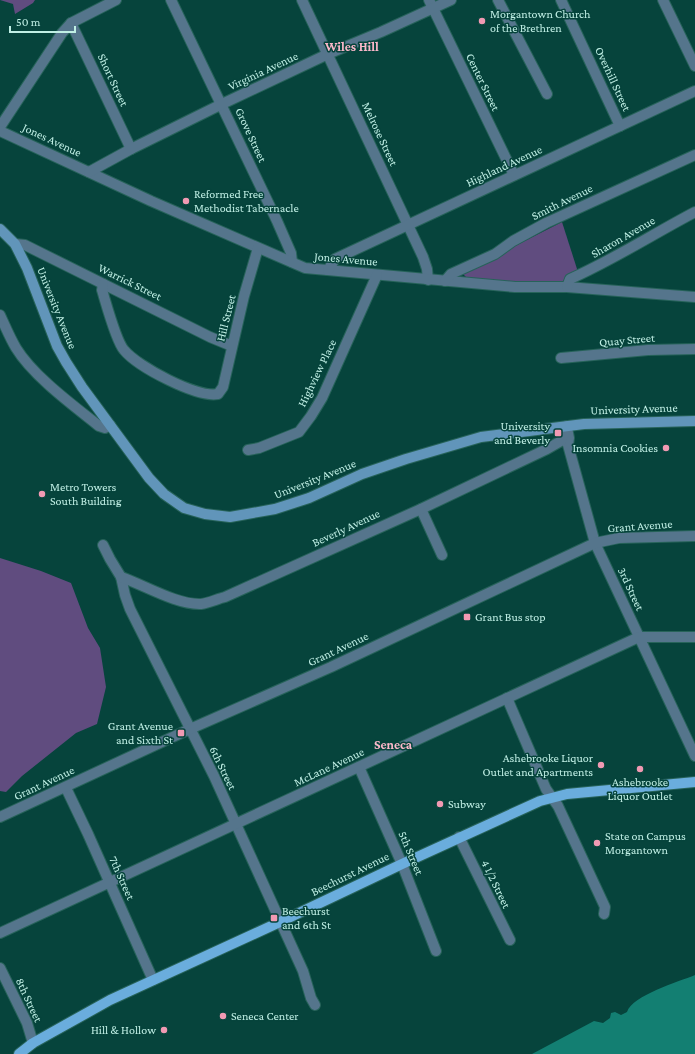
<svg xmlns="http://www.w3.org/2000/svg" width="695" height="1054" font-family="'Crimson Pro',serif">
<style>
.green{fill:#604c7f}
.water{fill:#137f72}
.lines{fill:none;stroke-linecap:round;stroke-linejoin:round}
.street-casing{stroke:#27635a;stroke-width:12}
.secondary-casing{stroke:#27635a;stroke-width:12}
.primary-casing{stroke:#27635a;stroke-width:12}
.street{stroke:#55758c;stroke-width:10}
.secondary{stroke:#6195ba;stroke-width:10}
.primary{stroke:#6aaddd;stroke-width:10}
.poi-dot{fill:#f19ab3;stroke:#06443c;stroke-width:1.5}
.labels{text-anchor:middle;stroke-width:3;stroke-linejoin:round;paint-order:stroke}
.poi-label{font-size:12px;fill:#c0efe5;stroke:#06443c;text-anchor:start}
.street-label{font-size:12px;fill:#c0efe5;stroke:#06443c}
.neighbourhood-label{font-size:13px;font-weight:bold;fill:#fbb8ca;stroke:#06443c}
</style>
<rect width="100%" height="100%" fill="#06443c"/>
<g class="green">
<path d="M0 0H35L33 3 15 14 13 4Z"/>
<path d="M562 222 578 272 565 284H524L468 279 462 273Z"/>
<path d="M0 558 41 571 71 583 88 628 100 648 106 687 97 724 76 733 22 776 6 792 0 791Z"/>
</g>
<path class="water" d="M695 975V1054H532L594 1021 603 1023 610 1018 611 1013 615 1012 621 1015 627 1012C633 995 678 982 695 975Z"/>
<g class="lines">
<defs>
<g id="street">
<path d="M171 0 277 221 291 253 292 262"/>
<path d="M302 0 423 257 427 269 428 280"/>
<path d="M429 0 514 175"/>
<path d="M498 0 547 94"/>
<path d="M561 0 620 126"/>
<path d="M663 0 695 66"/>
<path d="M71 23 131 149"/>
<path d="M0 127 62 33 71 23 116 0"/>
<path d="M0 131 151 201 305 268 515 287H567L695 297"/>
<path d="M89 172 131 149 222 104 328 54 381 32 451 0"/>
<path d="M15 244 25 245 37 251 210 337 232 346"/>
<path d="M328 270 335 259 695 91"/>
<path d="M445 281 451 274 495 254 513 241 546 223 695 155"/>
<path d="M103 284 102 290C106 303 116 341 124 350 138 367 197 398 218 394L223 387 244 296 258 248"/>
<path d="M567 287 570 279C613 260 653 234 695 212"/>
<path d="M0 315C5 326 10 338 16 348 33 376 74 406 99 426L105 428 110 425"/>
<path d="M561 358 648 350 695 349"/>
<path d="M567 428 569 438 568 445 595 543 695 756"/>
<path d="M248 450 259 448 299 432 311 416 322 398 377 275"/>
<path d="M421 509 442 555"/>
<path d="M103 545 110 559 121 577 125 595 130 609 214 776 303 971 311 998 315 1005"/>
<path d="M121 577C144 585 177 605 201 604 209 603 217 599 225 597L421 509 547 449 561 441 567 426"/>
<path d="M507 698 546 789 558 806 605 907 604 914"/>
<path d="M359 767 402 864 436 951"/>
<path d="M66 788 88 834 153 980"/>
<path d="M0 817 190 729 331 667 595 543 619 538 695 536"/>
<path d="M459 837 510 940"/>
<path d="M0 933 639 637H695"/>
<path d="M0 968 27 1023 33 1043"/>
</g>
<path id="secondary" d="M0 229 15 244 27 268 57 346 66 362 82 387 149 478 164 494 184 508 205 514 230 517 275 509 309 498 362 474 406 459 481 437 584 424 695 421"/>
<path id="primary" d="M19 1054 33 1043 110 1000 280 922 402 864 540 801 567 794 695 782"/>
</defs>
<use href="#street" class="street-casing"/>
<use href="#secondary" class="secondary-casing"/>
<use href="#primary" class="primary-casing"/>
<use href="#street" class="street"/>
<use href="#secondary" class="secondary"/>
<use href="#primary" class="primary"/>
</g>
<g class="poi-dot">
<circle cx="482" cy="21" r="4"/>
<circle cx="186" cy="201" r="4"/>
<rect x="554" y="429" width="8" height="8" rx="2"/>
<circle cx="666" cy="448" r="4"/>
<circle cx="42" cy="494" r="4"/>
<rect x="463" y="613" width="8" height="8" rx="2"/>
<rect x="177" y="729" width="8" height="8" rx="2"/>
<circle cx="601" cy="765" r="4"/>
<circle cx="640" cy="769" r="4"/>
<circle cx="440" cy="804" r="4"/>
<circle cx="597" cy="843" r="4"/>
<rect x="270" y="914" width="8" height="8" rx="2"/>
<circle cx="223" cy="1016" r="4"/>
<circle cx="164" cy="1030" r="4"/>
</g>
<g class="labels">
<g class="poi-label">
<text x="490" y="18">Morgantown Church<tspan x="490" dy="14">of the Brethren</tspan></text>
<text x="194" y="198">Reformed Free<tspan x="194" dy="14">Methodist Tabernacle</tspan></text>
<text x="550" y="430" text-anchor="end">University<tspan x="550" dy="14">and Beverly</tspan></text>
<text x="658" y="452" text-anchor="end">Insomnia Cookies</text>
<text x="50" y="491">Metro Towers<tspan x="50" dy="14">South Building</tspan></text>
<text x="475" y="621">Grant Bus stop</text>
<text x="173" y="730" text-anchor="end">Grant Avenue<tspan x="173" dy="14">and Sixth St</tspan></text>
<text x="593" y="762" text-anchor="end">Ashebrooke Liquor<tspan x="593" dy="14">Outlet and Apartments</tspan></text>
<text x="640" y="786" text-anchor="middle">Ashebrooke<tspan x="640" dy="14">Liquor Outlet</tspan></text>
<text x="448" y="808">Subway</text>
<text x="605" y="840">State on Campus<tspan x="605" dy="14">Morgantown</tspan></text>
<text x="282" y="915">Beechurst<tspan x="282" dy="14">and 6th St</tspan></text>
<text x="231" y="1020">Seneca Center</text>
<text x="156" y="1034" text-anchor="end">Hill &amp; Hollow</text>
</g>
<g class="street-label">
<text transform="translate(263 71) rotate(-25)" y="4">Virginia Avenue</text>
<text transform="translate(613 79) rotate(65)" y="4">Overhill Street</text>
<text transform="translate(113 80) rotate(65)" y="4">Short Street</text>
<text transform="translate(483 82) rotate(64)" y="4">Center Street</text>
<text transform="translate(380 134) rotate(65)" y="4">Melrose Street</text>
<text transform="translate(251 135) rotate(65)" y="4">Grove Street</text>
<text transform="translate(52 140) rotate(25)" y="4">Jones Avenue</text>
<text transform="translate(504 166) rotate(-25)" y="4">Highland Avenue</text>
<text transform="translate(562 202) rotate(-26)" y="4">Smith Avenue</text>
<text transform="translate(623 237) rotate(-30)" y="4">Sharon Avenue</text>
<text transform="translate(346 259) rotate(5)" y="4">Jones Avenue</text>
<text transform="translate(130 282) rotate(26)" y="4">Warrick Street</text>
<text transform="translate(57 308) rotate(68)" y="4">University Avenue</text>
<text transform="translate(226 318) rotate(-76)" y="4">Hill Street</text>
<text transform="translate(627 340) rotate(-5)" y="4">Quay Street</text>
<text transform="translate(317 373) rotate(-64)" y="4">Highview Place</text>
<text transform="translate(634 409) rotate(-2)" y="4">University Avenue</text>
<text transform="translate(315 479) rotate(-22)" y="4">University Avenue</text>
<text transform="translate(640 526) rotate(-4)" y="4">Grant Avenue</text>
<text transform="translate(346 528) rotate(-25)" y="4">Beverly Avenue</text>
<text transform="translate(631 589) rotate(65)" y="4">3rd Street</text>
<text transform="translate(338 649) rotate(-25)" y="4">Grant Avenue</text>
<text transform="translate(329 767) rotate(-25)" y="4">McLane Avenue</text>
<text transform="translate(223 768) rotate(64)" y="4">6th Street</text>
<text transform="translate(44 783) rotate(-25)" y="4">Grant Avenue</text>
<text transform="translate(411 853) rotate(67)" y="4">5th Street</text>
<text transform="translate(350 874) rotate(-26)" y="4">Beechurst Avenue</text>
<text transform="translate(122 878) rotate(66)" y="4">7th Street</text>
<text transform="translate(496 884) rotate(64)" y="4">4 1/2 Street</text>
<text transform="translate(29 1000) rotate(65)" y="4">8th Street</text>
</g>
<g class="neighbourhood-label">
<text x="352" y="51">Wiles Hill</text>
<text x="393" y="749">Seneca</text>
</g>
</g>
<path d="M10 26v6h65v-6" fill="none" stroke="#c0efe5" stroke-width="2"/>
<text x="16" y="26" font-size="12" fill="#c0efe5" stroke="#06443c" stroke-width="3" paint-order="stroke">50 m</text>
</svg>
